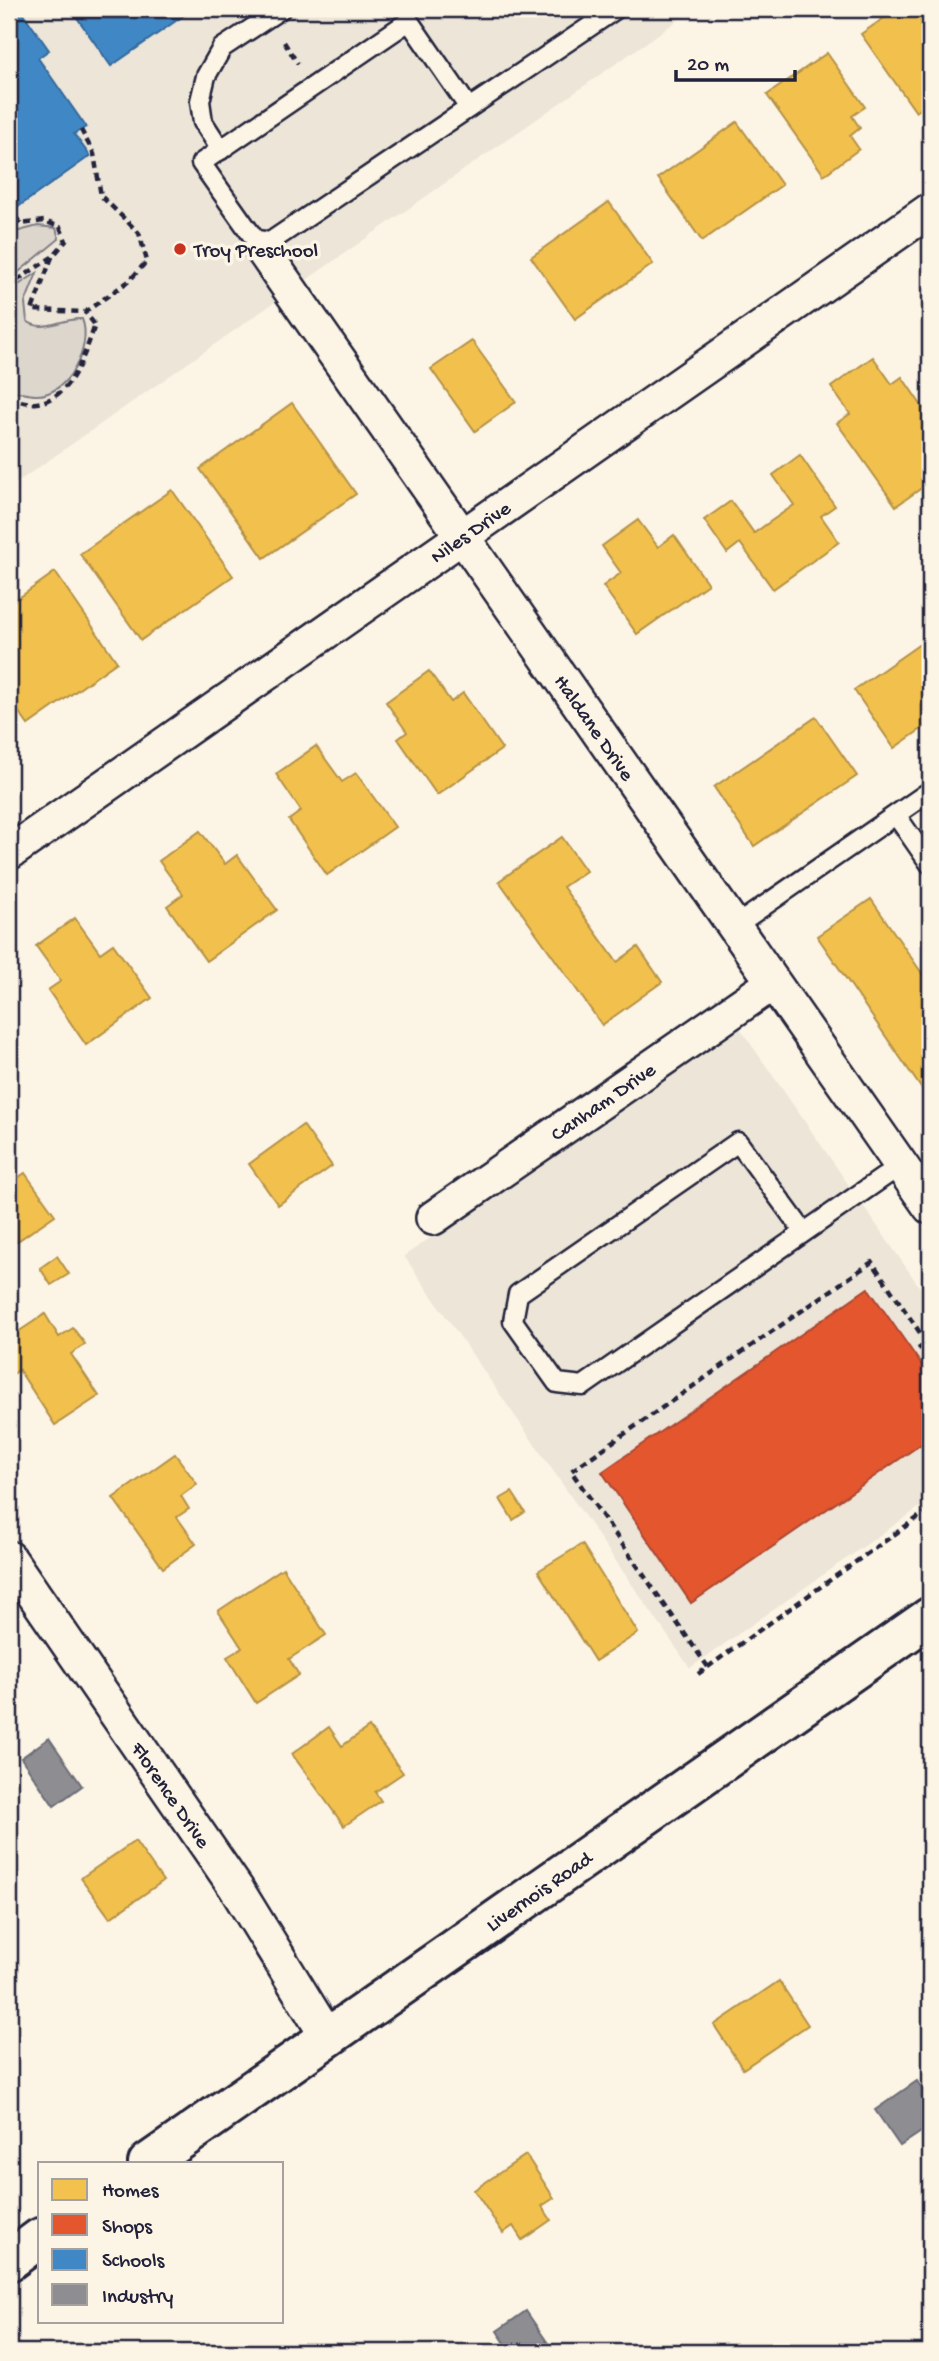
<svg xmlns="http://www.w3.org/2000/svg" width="939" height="2361" font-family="'Gochi Hand',sans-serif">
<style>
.built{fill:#ece5d8}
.green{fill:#dcd6cc;stroke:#7f7c84;stroke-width:2}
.homes{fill:#f2c14e;stroke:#b49148;stroke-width:2}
.shops{fill:#e4572e;stroke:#aa4732;stroke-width:2}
.schools{fill:#3f88c5;stroke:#36699c;stroke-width:2}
.industry{fill:#8d8d92;stroke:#6d6d78;stroke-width:2}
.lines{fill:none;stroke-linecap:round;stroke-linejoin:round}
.service-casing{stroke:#22223b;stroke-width:23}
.minor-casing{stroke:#22223b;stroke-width:38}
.secondary-casing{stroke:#22223b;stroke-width:44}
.path{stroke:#22223b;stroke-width:4.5;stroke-dasharray:7 5;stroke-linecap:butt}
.service{stroke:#fcf5e5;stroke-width:18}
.minor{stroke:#fcf5e5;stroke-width:33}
.secondary{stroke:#fcf5e5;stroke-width:38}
.poi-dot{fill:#c8321e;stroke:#fcf5e5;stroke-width:2.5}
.labels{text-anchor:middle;stroke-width:7;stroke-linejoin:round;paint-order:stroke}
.poi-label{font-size:21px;fill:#22223b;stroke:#fcf5e5;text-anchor:start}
.street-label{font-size:21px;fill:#22223b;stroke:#fcf5e5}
</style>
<rect width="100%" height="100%" fill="#fcf5e5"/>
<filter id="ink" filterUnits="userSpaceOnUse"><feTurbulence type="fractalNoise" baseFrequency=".0143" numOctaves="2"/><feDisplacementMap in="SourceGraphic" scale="14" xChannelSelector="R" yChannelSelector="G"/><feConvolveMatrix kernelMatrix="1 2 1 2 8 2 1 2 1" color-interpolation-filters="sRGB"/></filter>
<g filter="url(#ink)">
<g class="built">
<path d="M9 9H694L9 488Z"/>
<path d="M739 1027 930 1302V1500L690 1668 404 1256Z"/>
</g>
<g class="green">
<path d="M38 226 56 228 59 239 9 280V229L19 231Z"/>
<path d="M37 273 25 303 27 321C43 334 63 317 82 319 93 346 68 396 36 395 27 395 18 391 9 391V291Z"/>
</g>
<g class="homes">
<path d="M897 9H928L930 12V102L916 112 861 34Z"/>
<path d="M827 53 865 107 852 116 860 128 850 136 859 149 824 175 767 95Z"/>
<path d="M737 122 782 185 702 241 658 178Z"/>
<path d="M609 202 653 264 575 319 531 257Z"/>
<path d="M472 341 516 402 475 431 431 369Z"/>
<path d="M873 357 892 384 902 377 930 418V482L896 506 837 423 850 414 831 387Z"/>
<path d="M292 403 356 494 264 558 200 469Z"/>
<path d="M800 455 835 506 821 516 839 542 773 589 740 543 727 553 704 520 731 501 754 533 794 505 773 475Z"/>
<path d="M172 490 233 576 141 640 80 554Z"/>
<path d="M638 520 658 547 674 535 708 584 637 634 603 586 621 573 602 546Z"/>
<path d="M55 572 117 662 28 725 9 698V605Z"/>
<path d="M930 637V723L894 748 854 690Z"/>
<path d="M429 671 451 702 463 693 502 749 437 795 398 739 407 732 386 702Z"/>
<path d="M816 717 857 776 754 846 714 787Z"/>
<path d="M316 746 342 782 356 773 395 827 327 875 289 820 301 811 276 774Z"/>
<path d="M200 831 225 864 237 855 277 910 206 961 167 906 183 894 159 861Z"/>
<path d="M562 837 586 871 563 887 617 962 638 947 662 982 602 1025 499 881Z"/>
<path d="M871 899 930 985V1101L817 936Z"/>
<path d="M75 918 100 953 113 944 152 998 86 1045 48 990 61 981 36 946Z"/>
<path d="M303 1125 332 1166 278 1205 249 1164Z"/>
<path d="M25 1173 55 1215 9 1247V1184Z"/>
<path d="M57 1256 69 1274 51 1285 40 1268Z"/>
<path d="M45 1314 59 1337 73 1328 85 1344 71 1354 99 1396 55 1425 19 1370 9 1377V1338Z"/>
<path d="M175 1454 197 1484 181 1496 189 1509 177 1517 196 1544 163 1568 113 1498Z"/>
<path d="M512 1492 525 1512 513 1520 500 1499Z"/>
<path d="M582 1544 638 1633 595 1661 538 1571Z"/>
<path d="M283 1568 326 1635 289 1659 299 1675 256 1703 227 1657 242 1648 218 1611Z"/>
<path d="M329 1727 342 1746 369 1727 403 1773 375 1792 381 1801 344 1826 292 1754Z"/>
<path d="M135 1841 163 1881 110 1918 81 1878Z"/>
<path d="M779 1981 808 2025 743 2069 714 2025Z"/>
<path d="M526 2155 554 2198 542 2206 551 2220 522 2240 513 2226 503 2233 474 2190Z"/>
</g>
<path class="shops" d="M868 1288 930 1377V1438L691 1603 602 1472Z"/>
<g class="schools">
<path d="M9 9H20L49 50 38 58 86 127 74 134 90 156 18 207 9 193Z"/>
<path d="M71 9H193L111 66Z"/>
</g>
<g class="industry">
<path d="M49 1738 82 1786 54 1806 21 1758Z"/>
<path d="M917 2081 930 2101V2126L900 2146 875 2110Z"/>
<path d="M526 2311 554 2352H511L497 2331Z"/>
</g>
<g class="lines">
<defs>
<g id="service">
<path d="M469 108 409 21 201 163 261 248 616 9"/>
<path d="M221 150 203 122 200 101 206 76 222 48 281 9"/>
<path d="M896 815 930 864"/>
<path d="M735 926 930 791"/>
<path d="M803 1231 738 1142 518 1294 513 1321 557 1383 583 1386 901 1165"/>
</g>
<g id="minor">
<path id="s1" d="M261 248 930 1207"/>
<path id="s2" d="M9 853 930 210"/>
<path id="s3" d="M433 1218 773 983"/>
<path id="s4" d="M9 1558 236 1888 328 2038"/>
</g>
<g id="secondary">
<path id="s5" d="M148 2163 930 1617"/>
<path d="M9 2261 40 2238"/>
</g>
</defs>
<use href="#service" class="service-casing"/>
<use href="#minor" class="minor-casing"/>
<use href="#secondary" class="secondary-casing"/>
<g class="path">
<path d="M284 42 298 64"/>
<path d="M9 208 21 224 44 221 60 227 66 241 52 257 9 286"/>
<path d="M52 257 32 310 85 312 129 281 147 261 139 233 101 196 94 154 81 130"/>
<path d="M9 399C17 400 29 404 37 403 72 398 85 353 95 325L85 312"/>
<path d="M708 1667 571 1471 872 1262 927 1343 918 1349"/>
<path d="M698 1674 930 1509"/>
</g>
<use href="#service" class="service"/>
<use href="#minor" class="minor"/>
<use href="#secondary" class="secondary"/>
</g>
</g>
<circle class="poi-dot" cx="180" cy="249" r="7"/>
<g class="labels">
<g class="poi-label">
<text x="194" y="256">Troy Preschool</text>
</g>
<g class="street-label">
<text dy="7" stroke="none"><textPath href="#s2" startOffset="562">Niles Drive</textPath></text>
<text dy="7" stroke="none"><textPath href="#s1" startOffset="584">Haldane Drive</textPath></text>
<text dy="7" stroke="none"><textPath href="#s3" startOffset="206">Canham Drive</textPath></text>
<text dy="7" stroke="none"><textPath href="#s4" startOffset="287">Florence Drive</textPath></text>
<text dy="7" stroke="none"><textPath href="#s5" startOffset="476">Livernois Road</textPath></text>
</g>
</g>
<rect width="939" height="2361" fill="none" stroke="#fcf5e5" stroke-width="35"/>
<rect x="18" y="18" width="904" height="2326" fill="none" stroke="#22223b" stroke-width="2.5" filter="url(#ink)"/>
<rect x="38" y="2162" width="245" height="161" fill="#fcf5e5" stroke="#a5a1a1" stroke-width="2"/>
<rect x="52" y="2179" width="35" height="21" fill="#f2c14e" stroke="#a5a1a1" stroke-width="2"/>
<text x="102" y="2196" font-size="21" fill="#22223b">Homes</text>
<rect x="52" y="2214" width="35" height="21" fill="#e4572e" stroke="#a5a1a1" stroke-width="2"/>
<text x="102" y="2232" font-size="21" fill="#22223b">Shops</text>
<rect x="52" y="2249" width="35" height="21" fill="#3f88c5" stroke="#a5a1a1" stroke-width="2"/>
<text x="102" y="2266" font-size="21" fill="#22223b">Schools</text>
<rect x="52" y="2284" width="35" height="21" fill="#8d8d92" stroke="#a5a1a1" stroke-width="2"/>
<text x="102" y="2302" font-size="21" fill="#22223b">Industry</text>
<path d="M676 70v10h119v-10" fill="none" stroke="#22223b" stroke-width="3.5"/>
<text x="687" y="70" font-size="21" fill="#22223b" stroke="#fcf5e5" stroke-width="5" paint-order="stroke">20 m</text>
</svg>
